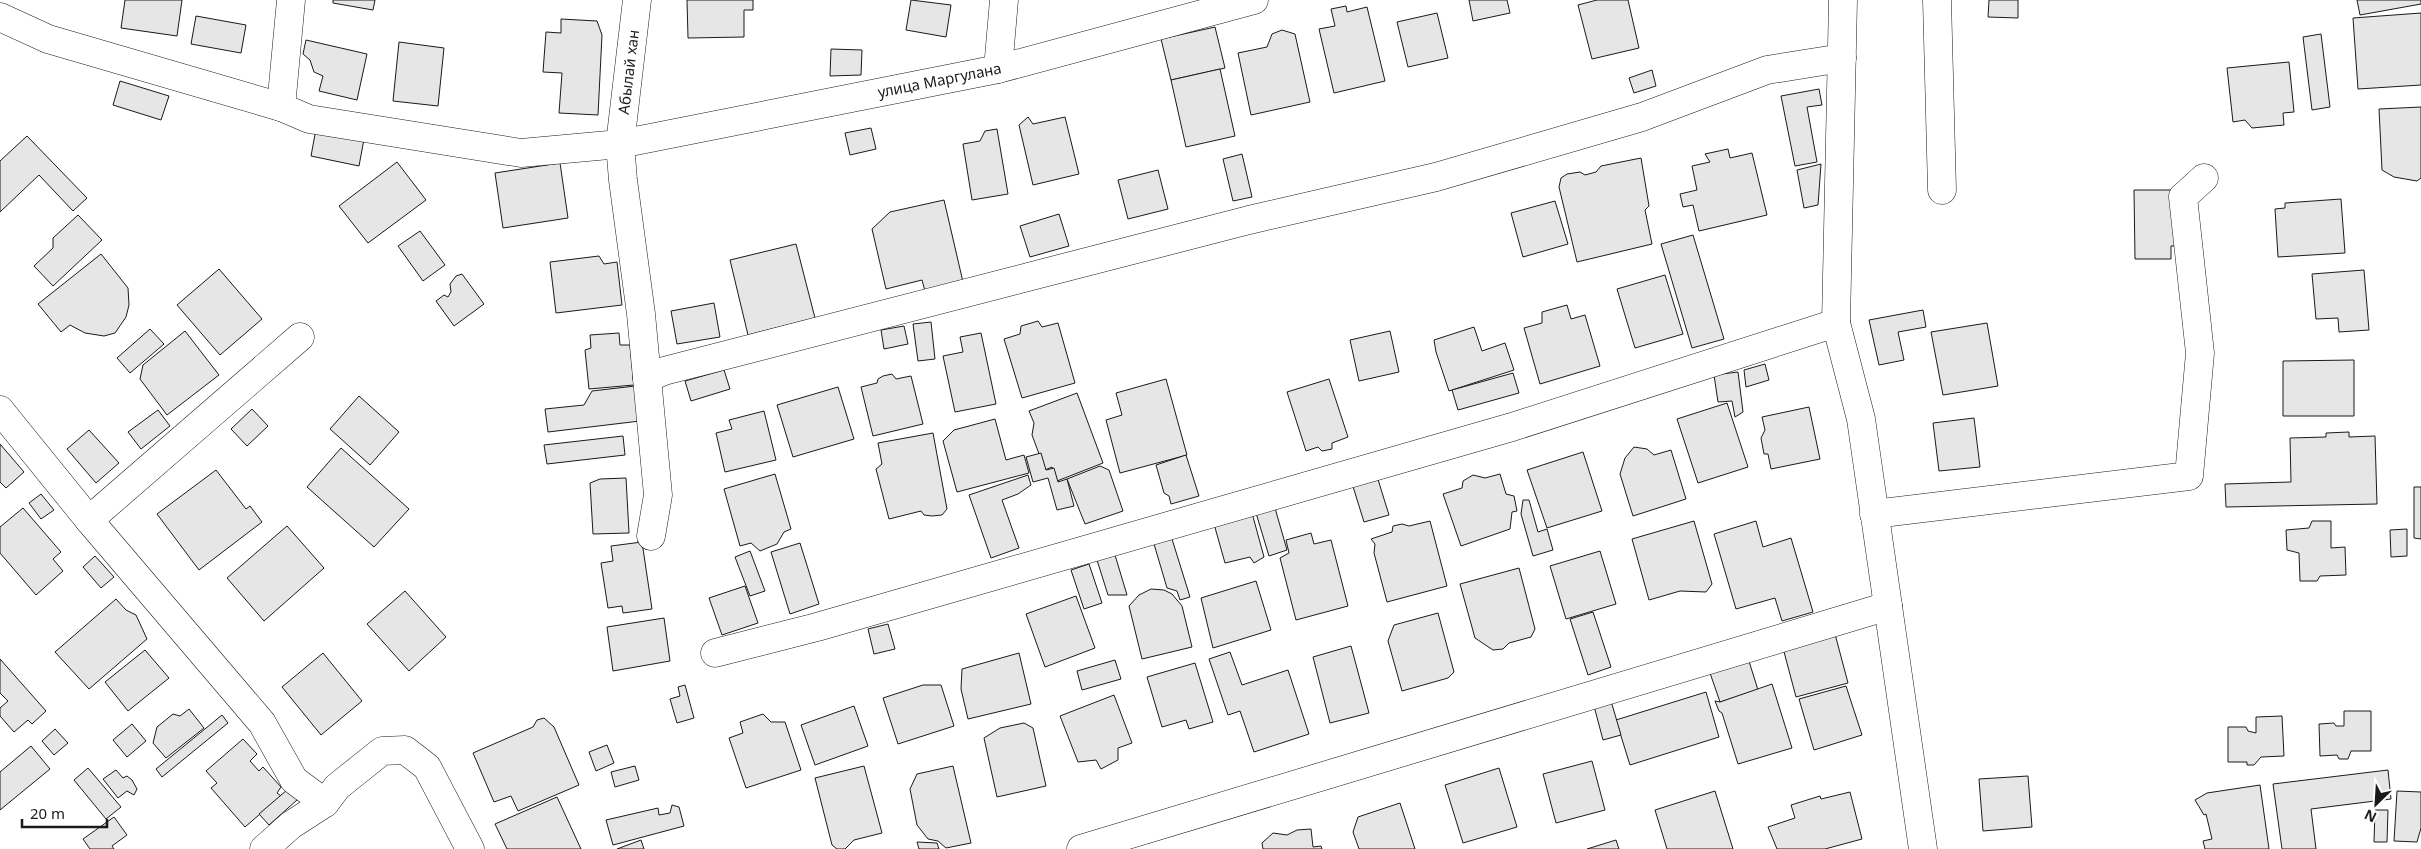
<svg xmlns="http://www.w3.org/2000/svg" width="2421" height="849" font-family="'Noto Sans',sans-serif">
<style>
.building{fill:#e6e6e6;stroke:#1a1a1a}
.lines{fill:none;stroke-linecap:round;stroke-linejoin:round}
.minor-casing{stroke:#1a1a1a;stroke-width:29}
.minor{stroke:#fff;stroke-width:28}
.labels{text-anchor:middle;stroke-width:4;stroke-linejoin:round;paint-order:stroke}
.street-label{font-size:15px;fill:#1a1a1a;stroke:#fff}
</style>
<rect width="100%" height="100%" fill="#fff"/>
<g class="building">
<path d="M125 0H182L177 36 121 28Z"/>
<path d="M333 0H375L373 10 333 3Z"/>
<path d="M687 0H753V10H744V37L688 38Z"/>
<path d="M911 0 951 5 946 37 906 30Z"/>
<path d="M1469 0H1507L1510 13 1473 21Z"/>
<path d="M1597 0H1628L1639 48 1592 59 1578 5Z"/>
<path d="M1989 0H2018V18L1988 17Z"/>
<path d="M2357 0H2421V4L2360 15Z"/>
<path d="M1346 6 1347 12 1367 7 1385 81 1334 93 1319 29 1335 26 1331 9Z"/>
<path d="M1437 13 1448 58 1408 67 1397 22Z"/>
<path d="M2421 13V85L2358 89 2353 18Z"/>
<path d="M196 16 246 25 241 53 191 44Z"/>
<path d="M561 19 597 21 602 35 598 115 559 113 562 73 543 72 546 32 561 33Z"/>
<path d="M1215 27 1225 68 1171 80 1161 39Z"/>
<path d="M1282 30 1295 34 1310 102 1251 115 1238 53 1267 47 1272 34Z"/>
<path d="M2321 34 2330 107 2312 110 2303 37Z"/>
<path d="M306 40 367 54 357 100 319 91 323 76 314 72 310 60 303 54Z"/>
<path d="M399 42 444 48 438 106 393 101Z"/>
<path d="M831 49 862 50 861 75 830 76Z"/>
<path d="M2289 62 2294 112 2283 113 2284 125 2252 128 2245 120 2233 122 2227 68Z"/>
<path d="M1220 69 1235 136 1186 147 1171 80Z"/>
<path d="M1652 70 1656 86 1634 93 1629 78Z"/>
<path d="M120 81 169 96 161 120 113 105Z"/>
<path d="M1819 89 1822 105 1807 107 1817 162 1795 166 1781 96Z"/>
<path d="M2421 107V178L2417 181 2394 177 2382 170 2379 109Z"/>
<path d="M1028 117 1033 124 1065 117 1079 174 1033 185 1019 125Z"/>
<path d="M871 128 876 149 850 155 845 133Z"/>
<path d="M316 129 364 139 359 166 311 156Z"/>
<path d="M997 129 1008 194 972 200 963 144 980 141 985 131Z"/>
<path d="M27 136 87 198 73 211 39 175 0 212V161Z"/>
<path d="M1728 149 1730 158 1752 153 1767 215 1699 231 1693 205 1683 207 1680 194 1697 190 1692 166 1710 162 1705 154Z"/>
<path d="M1242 154 1252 197 1233 201 1223 159Z"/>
<path d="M1641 158 1649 206 1645 210 1652 244 1577 262 1559 187 1561 178 1567 174 1580 172 1585 175 1596 172 1601 166Z"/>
<path d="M397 162 426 200 368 243 339 206Z"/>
<path d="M560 163 568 218 503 228 495 173Z"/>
<path d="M1821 164 1818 205 1804 208 1797 170Z"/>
<path d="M1158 170 1168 209 1128 219 1118 180Z"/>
<path d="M2134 190H2176L2177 246H2171V259H2135Z"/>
<path d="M2341 199 2345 253 2278 257 2275 209 2285 208V203Z"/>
<path d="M944 200 963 282 925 291 922 280 886 289 872 229 890 212Z"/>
<path d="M1555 201 1568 244 1523 257 1511 213Z"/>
<path d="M1059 214 1069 246 1030 257 1020 226Z"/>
<path d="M78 215 102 240 53 286 34 266 53 248V238Z"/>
<path d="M420 231 445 265 423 281 398 246Z"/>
<path d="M1693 235 1724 339 1692 348 1661 244Z"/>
<path d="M796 244 815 318 748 335 730 260Z"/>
<path d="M101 254 128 288 129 305 126 317 115 333 104 336 85 333 70 325 61 332 38 304Z"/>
<path d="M599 256 604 264 617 262 622 305 556 313 550 262Z"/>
<path d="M219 269 262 319 220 355 177 305Z"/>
<path d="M2364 270 2369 330 2339 332 2338 318 2316 319 2312 274Z"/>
<path d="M462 274 484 304 454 326 436 301 444 295 448 297 451 292 450 284 456 276Z"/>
<path d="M1665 275 1683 334 1635 348 1617 289Z"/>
<path d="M714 303 720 337 677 344 671 311Z"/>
<path d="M1567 305 1571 319 1585 315 1600 366 1540 384 1524 328 1542 323V312Z"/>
<path d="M1923 310 1926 327 1898 332 1904 360 1879 365 1869 320Z"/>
<path d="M1038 321 1042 327 1058 323 1075 383 1022 398 1004 339 1020 334 1021 326Z"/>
<path d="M931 322 935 359 918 361 913 324Z"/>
<path d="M1987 323 1998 386 1943 395 1931 332Z"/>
<path d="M904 326 908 344 884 349 881 330Z"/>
<path d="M1474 327 1482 351 1505 343 1514 370 1449 391 1436 352 1434 340Z"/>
<path d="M150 329 164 344 130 373 117 358Z"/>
<path d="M185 331 219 375 167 415 140 379 143 365Z"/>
<path d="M1390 331 1399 372 1359 381 1350 340Z"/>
<path d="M619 333 620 345H630L634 385 589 389 585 350 591 348 590 335Z"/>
<path d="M981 333 996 404 955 412 943 356 963 352 960 337Z"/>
<path d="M2354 360V416H2283V361Z"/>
<path d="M1765 364 1769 380 1746 387 1744 370Z"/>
<path d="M724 370 730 389 691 401 685 381Z"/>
<path d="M1738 372 1743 412 1735 417 1732 401 1718 402 1714 375Z"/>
<path d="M1513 373 1519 393 1458 410 1452 390Z"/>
<path d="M892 374 896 379 911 376 923 424 873 436 861 387 877 383 878 379 883 376Z"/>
<path d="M1166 379 1187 455 1120 473 1106 420 1122 415 1116 393Z"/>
<path d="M1329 379 1348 437 1332 443V449L1322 451 1318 447 1306 451 1287 392Z"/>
<path d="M635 386 640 421 548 432 545 409 584 405 592 391Z"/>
<path d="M838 387 854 439 793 457 777 405Z"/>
<path d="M1077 393 1103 463 1057 481 1052 467 1045 470 1032 435 1034 423 1029 411Z"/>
<path d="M359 396 399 432 370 465 330 429Z"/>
<path d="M1727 403 1748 467 1698 483 1677 419Z"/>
<path d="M1809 407 1820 459 1771 469 1768 454H1764L1761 438 1765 430 1762 417Z"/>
<path d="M252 409 268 426 247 446 231 429Z"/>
<path d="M158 410 170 426 141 449 128 432Z"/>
<path d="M764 411 776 460 725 472 716 433 732 429 729 420Z"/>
<path d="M1974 418 1980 467 1939 471 1933 423Z"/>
<path d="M995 419 1006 460 1024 455 1029 473 957 492 943 441 954 430Z"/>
<path d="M89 430 119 463 96 483 67 449Z"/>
<path d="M2349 432V437L2375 436 2377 504 2226 507 2225 484 2291 482 2290 438 2326 437V433Z"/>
<path d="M933 433 947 509 942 515 932 516 924 515 921 511 889 519 876 469 882 464 878 443Z"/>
<path d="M623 436 625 455 547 464 544 445Z"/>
<path d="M0 444 24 472 6 488 0 482Z"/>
<path d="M1634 447 1647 449 1654 455 1671 450 1686 499 1633 516 1620 474 1625 458Z"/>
<path d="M341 448 409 509 374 547 307 487Z"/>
<path d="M1583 452 1602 511 1547 528 1527 470Z"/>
<path d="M1041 453 1046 470 1054 468 1058 482 1067 479 1074 506 1057 510 1048 478 1033 482 1026 457Z"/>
<path d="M1186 455 1199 496 1171 504 1169 496 1164 493 1156 465Z"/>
<path d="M1100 466 1109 470 1123 511 1085 524 1067 479Z"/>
<path d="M216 470 246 509 250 506 262 522 199 570 157 514Z"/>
<path d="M1376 473 1389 515 1364 522 1351 480Z"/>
<path d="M775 474 791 529 784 532 777 544 760 551 751 543 740 546 724 489Z"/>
<path d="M1500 474 1506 494 1514 496 1517 511 1512 512 1510 529 1461 546 1443 494 1462 488 1463 481 1473 475 1485 478Z"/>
<path d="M1028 475 1031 485 1018 494 1002 500 1019 548 991 558 969 495Z"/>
<path d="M626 478 629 533 593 534 590 483 600 479Z"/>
<path d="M2414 487H2421V539L2414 538Z"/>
<path d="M41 494 54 510 41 519 29 503Z"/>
<path d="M1523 500H1529L1538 532 1547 529 1553 550 1533 556 1521 514Z"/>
<path d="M23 508 61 552 53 559 63 571 36 595 0 553V527Z"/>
<path d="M1275 508 1287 550 1269 556 1256 513Z"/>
<path d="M1252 513 1264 557 1254 563 1250 557 1225 563 1214 524Z"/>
<path d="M1430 521 1447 586 1387 602 1374 553 1375 544 1371 539 1392 532 1393 526 1402 524 1409 526Z"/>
<path d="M1694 521 1712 584 1706 592 1680 591 1649 600 1632 539Z"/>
<path d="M1756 521 1763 547 1791 538 1813 612 1782 621 1775 598 1736 609 1714 534Z"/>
<path d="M2312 521H2331V548L2345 547 2346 575 2320 576 2317 581H2300L2299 553 2287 550 2286 530 2309 528Z"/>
<path d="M287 526 324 568 264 621 227 578Z"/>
<path d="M2407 529V556L2391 557 2390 530Z"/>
<path d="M1311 533 1314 544 1331 540 1348 606 1296 620 1280 558 1289 553 1286 540Z"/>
<path d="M1172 539 1190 597 1180 600 1177 591 1167 588 1154 544Z"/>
<path d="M642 542 652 609 623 613 622 606 608 608 601 563 613 561 611 546Z"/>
<path d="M800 543 819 604 790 614 771 552Z"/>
<path d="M750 551 765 591 750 596 735 557Z"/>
<path d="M1600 551 1616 604 1566 619 1550 566Z"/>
<path d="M1115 555 1127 595H1108L1097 560Z"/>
<path d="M95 556 114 577 101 588 83 567Z"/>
<path d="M1089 564 1102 603 1084 609 1071 570Z"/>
<path d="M1519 568 1535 629 1531 637 1509 643 1503 649 1493 650 1475 638 1460 584Z"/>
<path d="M1256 581 1271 630 1213 648 1201 598Z"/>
<path d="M745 586 758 623 722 635 709 598Z"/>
<path d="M1151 589 1164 590 1172 594 1182 606 1192 647 1142 659 1129 606 1139 595Z"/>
<path d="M405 591 446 637 409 671 367 624Z"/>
<path d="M1076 596 1095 648 1045 667 1026 614Z"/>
<path d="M116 599 126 610 136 615 147 639 89 689 55 652Z"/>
<path d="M1593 612 1611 667 1588 675 1570 619Z"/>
<path d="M1438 613 1454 672 1448 678 1402 691 1388 641 1394 625Z"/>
<path d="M664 618 670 661 613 671 607 627Z"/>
<path d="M888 624 895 649 874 654 868 629Z"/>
<path d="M1835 634 1848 683 1796 697 1783 648Z"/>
<path d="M1351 646 1369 713 1330 723 1313 657Z"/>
<path d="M145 650 169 678 128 711 105 682Z"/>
<path d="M1230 652 1242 685 1288 670 1309 734 1254 752 1240 711 1228 715 1209 659Z"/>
<path d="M323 653 362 701 321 735 282 687Z"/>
<path d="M1019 653 1031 704 968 719 961 689 962 669Z"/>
<path d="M1748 658 1758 690 1720 702 1709 670Z"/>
<path d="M0 659 46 711 32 724 28 720 14 732 0 716V708L8 701 0 693Z"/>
<path d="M1115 660 1121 679 1082 690 1077 671Z"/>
<path d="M1195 663 1213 722 1189 729 1186 720 1162 727 1147 677Z"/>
<path d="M1772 684 1792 748 1738 764 1722 713 1719 711 1715 701 1720 702Z"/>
<path d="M685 685 694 718 677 723 670 699 680 696 678 687Z"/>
<path d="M923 685H941L954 726 898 744 883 698Z"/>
<path d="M1846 686 1862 735 1814 750 1799 699Z"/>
<path d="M1706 692 1719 737 1630 765 1616 720Z"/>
<path d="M1114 695 1132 743 1118 748V760L1101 769 1096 760 1078 762 1060 716Z"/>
<path d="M1611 701 1621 735 1603 740 1594 706Z"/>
<path d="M854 706 868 746 815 765 801 725Z"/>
<path d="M189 709 204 728 166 758 153 743 157 727 173 714 180 716Z"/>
<path d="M2344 711H2371V751H2351L2348 759H2339L2337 755 2320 756 2319 724 2334 723 2336 726H2344Z"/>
<path d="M763 714 771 722H785L801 770 746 788 729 738 743 733 740 722Z"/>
<path d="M222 715 228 723 162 777 156 769Z"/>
<path d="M2282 716 2284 756 2261 757 2254 765H2247V762H2228V727H2246L2248 731 2256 733V717Z"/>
<path d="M544 718 554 727 579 785 518 811 511 796 494 802 473 753 533 727 537 720Z"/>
<path d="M1024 723 1033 728 1046 786 997 797 984 738 1000 728Z"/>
<path d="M132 724 146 741 127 757 113 740Z"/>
<path d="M55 729 68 743 54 755 42 741Z"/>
<path d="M243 739 257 754 250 761 259 771 263 767 281 787 277 793 281 796 245 827 211 788 217 783 206 771Z"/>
<path d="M607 745 614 763 596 771 589 752Z"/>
<path d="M31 746 50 769 0 810V772Z"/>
<path d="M1592 761 1605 810 1556 823 1543 774Z"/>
<path d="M635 766 639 780 615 787 611 772Z"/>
<path d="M864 766 882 833 854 840 845 849H837L832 845 815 778Z"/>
<path d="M953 766 971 843 946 848 938 841 928 839 917 825 910 789 917 774Z"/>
<path d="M88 768 121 807 106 819 74 780Z"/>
<path d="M1499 768 1517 827 1463 843 1445 785Z"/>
<path d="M116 770 123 778 127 776 132 780 137 789 134 795 127 791 118 798 103 779Z"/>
<path d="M2388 770 2391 799 2311 809 2316 849H2282L2273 784Z"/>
<path d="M2028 776 2032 827 1983 831 1979 779Z"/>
<path d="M2260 785 2269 849H2205L2203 841 2212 839 2206 814 2204 815 2195 800 2207 793Z"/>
<path d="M287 790 297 800 269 825 259 814Z"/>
<path d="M1715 791 1733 849H1667L1655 810Z"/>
<path d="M2397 791 2421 792V828L2417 842 2394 841Z"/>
<path d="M1850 792 1862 839 1825 849H1777L1768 827 1795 818 1791 805 1820 796 1821 799Z"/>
<path d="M557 797 581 849H507L495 824Z"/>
<path d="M1400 803 1415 849H1359L1353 832 1358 817Z"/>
<path d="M672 805 679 807 684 826 613 845 606 820 658 808 659 815 670 813Z"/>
<path d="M2375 810H2388L2387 842H2374Z"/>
<path d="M114 817 127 835 112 846 114 849H90L83 839Z"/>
<path d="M1311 829 1313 847 1321 846 1322 849H1263L1262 843 1273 833 1287 835 1297 830Z"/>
<path d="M641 840 644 849H617Z"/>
<path d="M1616 840 1619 849H1587Z"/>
<path d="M917 842 937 843 939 849H919Z"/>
</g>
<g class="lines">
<defs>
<g id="minor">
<path d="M637 0 620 144 623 180 641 314 658 495 651 536"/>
<path d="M1843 0 1836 323 1861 419 1923 849"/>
<path d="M1937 0 1942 190"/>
<path id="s1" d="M0 17 48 39 281 107 309 119 521 153 620 144 998 69 1254 0"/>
<path d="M998 69 1004 0"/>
<path d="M281 107 291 0"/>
<path d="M647 378 664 371 1249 220 1436 177 1642 117 1767 70 1842 58"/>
<path d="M0 410 89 520 262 723 294 780 325 803 337 787 382 751 405 750 427 767 470 849"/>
<path d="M1874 514 2189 476 2200 353 2183 197 2204 178"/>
<path d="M89 520 300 337"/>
<path d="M715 653 817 627 1512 427 1836 323"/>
<path d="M264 849 291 825 325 803"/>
<path d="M1081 849 1888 606"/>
</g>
</defs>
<use href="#minor" class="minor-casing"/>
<use href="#minor" class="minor"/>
</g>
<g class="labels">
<g class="street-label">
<text transform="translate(629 72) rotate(-83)" y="5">Абылай хан</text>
<text dy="5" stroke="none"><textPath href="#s1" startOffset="966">улица Маргулана</textPath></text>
</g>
</g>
<g transform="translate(2376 804) rotate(205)" stroke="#ffffff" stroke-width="4" paint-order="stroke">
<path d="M0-4L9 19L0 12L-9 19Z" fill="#1a1a1a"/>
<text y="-8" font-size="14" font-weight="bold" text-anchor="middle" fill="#1a1a1a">N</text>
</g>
<path d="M22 819v8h85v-8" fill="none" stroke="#1a1a1a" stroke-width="2.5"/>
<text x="30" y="819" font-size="15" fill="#1a1a1a" stroke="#ffffff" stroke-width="4" paint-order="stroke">20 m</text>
</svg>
